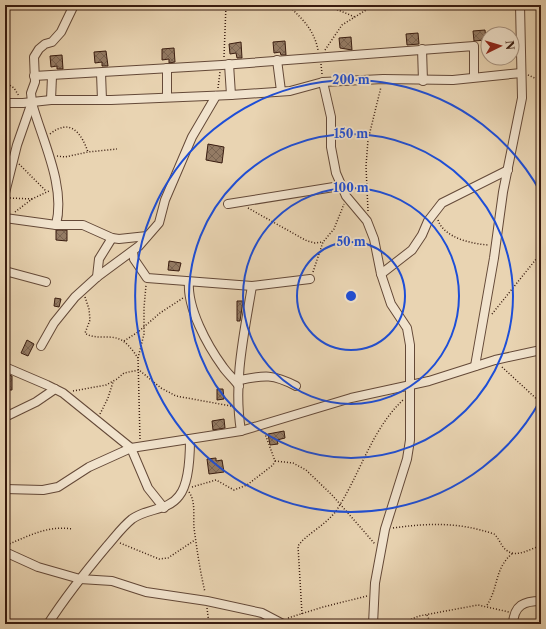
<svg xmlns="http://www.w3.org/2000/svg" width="546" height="629" font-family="'Libre Caslon Text',serif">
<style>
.building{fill:url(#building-cross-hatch);stroke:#381b0f}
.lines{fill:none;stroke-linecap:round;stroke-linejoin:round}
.minor-casing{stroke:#644938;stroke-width:10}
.path{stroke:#381b0f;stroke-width:1.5;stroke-dasharray:1 2;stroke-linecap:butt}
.minor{stroke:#f1e3cd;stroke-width:8}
.ring{fill:none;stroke:#1d4ed8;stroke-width:2}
.centre{fill:#1d4ed8;stroke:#f1e3cd;stroke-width:2}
.ring-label{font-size:12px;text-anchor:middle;font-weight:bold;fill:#1d4ed8;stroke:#f1e3cd;stroke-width:3.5;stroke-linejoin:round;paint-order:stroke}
</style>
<defs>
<pattern id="building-cross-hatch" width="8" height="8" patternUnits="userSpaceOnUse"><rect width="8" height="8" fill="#947b64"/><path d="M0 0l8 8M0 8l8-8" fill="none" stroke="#7a6451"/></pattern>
</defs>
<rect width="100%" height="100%" fill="#e9d4b2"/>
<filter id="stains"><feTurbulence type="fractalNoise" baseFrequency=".005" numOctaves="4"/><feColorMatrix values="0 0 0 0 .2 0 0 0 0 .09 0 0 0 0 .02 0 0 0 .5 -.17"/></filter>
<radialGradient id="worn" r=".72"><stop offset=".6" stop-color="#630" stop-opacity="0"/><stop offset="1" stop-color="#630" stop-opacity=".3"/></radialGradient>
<g class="building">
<path d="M485 30 486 40 474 41 473 31Z"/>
<path d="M418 33 419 44 407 45 406 34Z"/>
<path d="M351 37 352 50 340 48 339 38Z"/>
<path d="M285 41 286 55H281L280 52 274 53 273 42Z"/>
<path d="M241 42 242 58H237L236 53 230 54 229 44Z"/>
<path d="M174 48 175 62 169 63V59L162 60V49Z"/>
<path d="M106 51 108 66H102V62L95 63 94 52Z"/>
<path d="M62 55 63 69H57V66L51 67 50 56Z"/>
<path d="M208 144 224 147 222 163 206 160Z"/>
<path d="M56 230H67V241L56 240Z"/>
<path d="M169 261 181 263 179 271 168 270Z"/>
<path d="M55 298 61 299 59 307 54 306Z"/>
<path d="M237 301H243L240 321H237Z"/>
<path d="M27 340 34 344 28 356 21 353Z"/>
<path d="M5 374 12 376V390H5Z"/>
<path d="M217 389H223L224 399 217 400Z"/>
<path d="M224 419 225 428 213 430 212 421Z"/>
<path d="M284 431 285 438 277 440 278 444 270 445 268 434Z"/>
<path d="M216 458V461L222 460 224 472 209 474 207 459Z"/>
</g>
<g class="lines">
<defs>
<g id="minor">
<path d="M422 49 423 81"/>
<path d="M277 60 281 91"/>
<path d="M229 64 231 95"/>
<path d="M167 68V97"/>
<path d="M101 73 102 100"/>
<path d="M34 76 222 65 474 46V77"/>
<path d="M323 82 331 117V147L336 173 346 196 367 221 374 239 381 274 391 304 407 328 410 345V440L407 459 385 529 375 583 373 624"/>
<path d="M51 100 52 76"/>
<path d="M5 103H23L51 100H111L231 95 290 91 323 82 383 79 453 80 521 73"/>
<path d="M32 103C42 140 66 186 56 225"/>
<path d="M5 193 17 145 32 102 31 93 35 82 34 57 39 49 45 44 52 42 61 32 74 5"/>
<path d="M228 204 340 186"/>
<path d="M5 218 56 225H83L112 238 119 239 147 236"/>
<path d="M133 252 134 259 147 278 252 286 310 279"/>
<path d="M5 271 46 282"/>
<path d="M381 274 412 250 422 235 428 221 442 203 508 170"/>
<path d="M97 277 99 259 112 238"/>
<path d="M189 282C187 308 207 345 223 367 227 373 234 379 239 386"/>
<path d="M41 346 54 323 75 297 97 277 139 246 159 223 165 200 192 137 216 96"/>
<path d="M475 366 494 258 503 192 522 98 520 5"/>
<path d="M5 367 47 385 63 393 131 448 148 488 164 508"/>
<path d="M240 380C265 375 273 374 296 386"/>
<path d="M5 417 36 402 55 389"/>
<path d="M241 431C233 383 244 334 252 286"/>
<path d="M5 489 43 490 58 487 89 467 131 448 241 431 351 398 429 381 495 360 541 350"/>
<path d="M5 552 38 567 80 579 112 581 146 592 207 601 262 613 283 624"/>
<path d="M48 624C66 596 86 571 107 546 115 537 122 527 132 519 147 508 168 511 179 496 189 484 190 454 190 439"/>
<path d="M513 624C514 605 524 601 541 601"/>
</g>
</defs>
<use href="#minor" class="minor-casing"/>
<g class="path">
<path d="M288 5C302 19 314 29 318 50"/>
<path d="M326 5 355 17"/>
<path d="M325 50 342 25 374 5"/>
<path d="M224 57 226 5"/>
<path d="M321 64 322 74"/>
<path d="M528 75 541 81"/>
<path d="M5 82 14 88 19 96"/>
<path d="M218 88 220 72"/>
<path d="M50 134C70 118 81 132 88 152"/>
<path d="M57 156 65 157 88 152 117 149"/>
<path d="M19 164 46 191"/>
<path d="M10 198 32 199"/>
<path d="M248 208 307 241 315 243 323 242"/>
<path d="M368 211 366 166 368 140 381 87"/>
<path d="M15 212 32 199 49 191"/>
<path d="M438 220C444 238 472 244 489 245"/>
<path d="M313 272 323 242 334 229 344 204"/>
<path d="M85 297 89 309 90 320 85 333C96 341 111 333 123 341 129 345 134 352 138 358"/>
<path d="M492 314 541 253"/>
<path d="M124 341 138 332 160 313 183 298"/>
<path d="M502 367 541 403"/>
<path d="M73 391 106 385 117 379 124 373 139 370 161 388 176 396 231 406"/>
<path d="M100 414 108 398 113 382"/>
<path d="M140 439 138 358 144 334V308L146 285"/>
<path d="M275 461 293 463 306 470 332 495 375 544"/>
<path d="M192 487 216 480 234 490 247 485 273 465 275 461 264 431"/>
<path d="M189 492C196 502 193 516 194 528 197 550 200 571 205 592"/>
<path d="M393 528C429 523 459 522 494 534 499 538 501 546 506 550 517 559 530 548 541 546"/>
<path d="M120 543 159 559 168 558 195 540"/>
<path d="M7 545C28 536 49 525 72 529"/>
<path d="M487 605C499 587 494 568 513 553"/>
<path d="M207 608 209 624"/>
<path d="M302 614 298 546C305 535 326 525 336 511 360 475 371 430 403 400"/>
<path d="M427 615 431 624"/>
<path d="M288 618 323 607 367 596"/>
<path d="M400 624 419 616 478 605 509 612"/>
</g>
<use href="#minor" class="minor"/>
</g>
<g class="ring">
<circle cx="351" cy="296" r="54"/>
<circle cx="351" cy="296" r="108"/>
<circle cx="351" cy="296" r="162"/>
<path d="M541 399A216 216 0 1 1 541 193"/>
</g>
<circle cx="351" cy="296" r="6" class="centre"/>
<g class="ring-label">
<text x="351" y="84">200 m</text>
<text x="351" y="138">150 m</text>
<text x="351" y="192">100 m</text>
<text x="351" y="246">50 m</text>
</g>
<rect width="546" height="629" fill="none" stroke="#e9d4b2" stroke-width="20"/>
<rect x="6" y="6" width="534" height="617" fill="none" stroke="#381b0f" stroke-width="2"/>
<rect x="10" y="10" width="526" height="609" fill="none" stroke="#381b0f"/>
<g transform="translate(500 46) rotate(85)"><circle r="19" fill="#f1e3cd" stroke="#a79381"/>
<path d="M0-3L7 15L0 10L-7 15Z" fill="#8f2418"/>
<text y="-6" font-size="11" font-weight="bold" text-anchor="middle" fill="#381b0f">N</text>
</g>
<rect width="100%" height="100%" filter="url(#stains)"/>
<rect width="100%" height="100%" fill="url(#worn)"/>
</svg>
